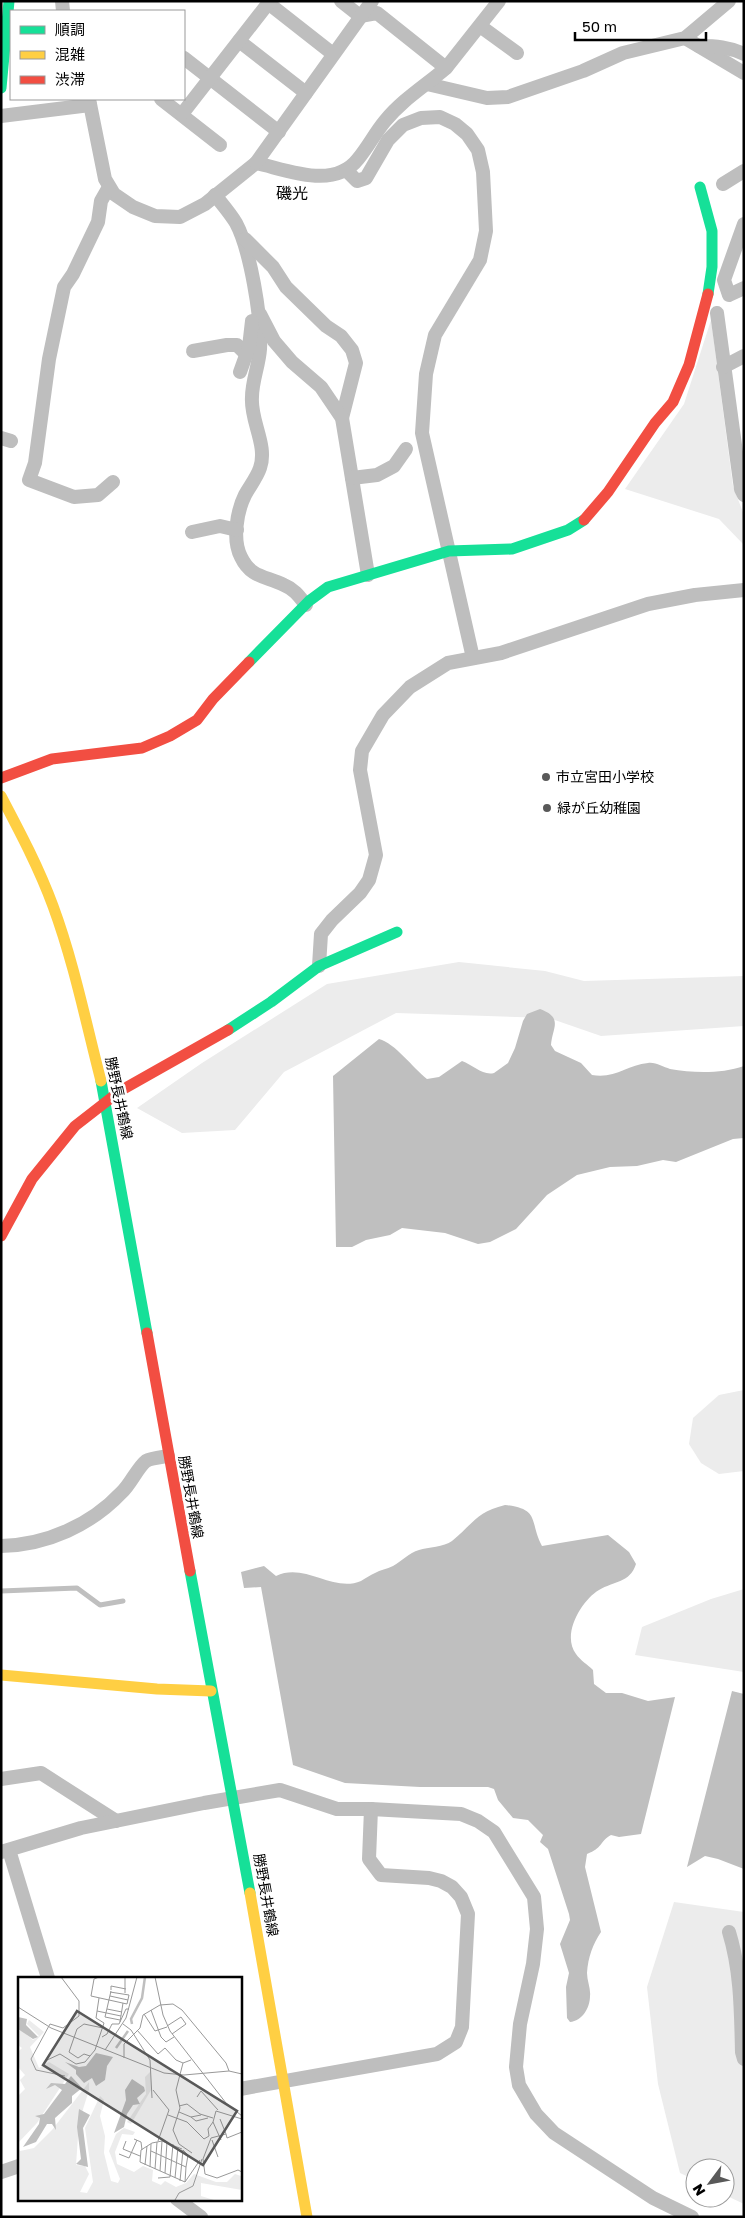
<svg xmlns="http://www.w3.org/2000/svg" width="745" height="2218" font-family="'Golos Text','Noto Sans JP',sans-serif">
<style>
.green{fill:#ececec}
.water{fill:#bfbfbf}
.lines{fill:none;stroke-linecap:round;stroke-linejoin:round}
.stream{stroke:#bfbfbf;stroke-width:5}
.street{stroke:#bebebe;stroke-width:14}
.fast{stroke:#16e098;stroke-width:11}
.slow{stroke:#ffcf43;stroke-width:11}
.jam{stroke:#f24e42;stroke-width:11}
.poi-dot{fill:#595959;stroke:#fff;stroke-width:2}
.labels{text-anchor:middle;stroke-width:5;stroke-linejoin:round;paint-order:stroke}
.poi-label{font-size:14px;fill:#000;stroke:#fff;text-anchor:start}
.street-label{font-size:14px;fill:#000;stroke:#fff}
.quarter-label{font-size:16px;fill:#000;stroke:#fff}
.inset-river{fill:none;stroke:#bfbfbf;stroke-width:2.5}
.inset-road{fill:none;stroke:#999;stroke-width:1}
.view{fill:#595959;fill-opacity:0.15;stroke:#595959;stroke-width:2.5}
.inset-edge{fill:none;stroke:#000;stroke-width:2.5}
</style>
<rect width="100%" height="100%" fill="#fff"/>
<g class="green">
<path d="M711 320 733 486 744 515V545L719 519 625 489 684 404Z"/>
<path d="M459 962 545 971 584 981 744 976V1026L601 1036 549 1018 396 1013 284 1072 235 1130 182 1133 137 1108 202 1063 327 984Z"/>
<path d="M744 1390V1471L719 1474 701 1463 689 1444 693 1418 719 1395Z"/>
<path d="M744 1589V1672L635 1655 642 1627 711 1599Z"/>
<path d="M674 1902 744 1912V2204L725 2195V2168H695V2180L680 2173 658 2084 647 1987Z"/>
</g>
<g class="water">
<path d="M540 1009C564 1018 552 1028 551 1045L555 1051 581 1063 592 1075C615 1079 627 1065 648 1063 656 1062 663 1067 670 1069 693 1073 721 1074 744 1066V1138L733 1139 676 1162 663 1160 637 1166 610 1167 577 1175 547 1195 516 1229 490 1242 478 1244 445 1233 402 1228 390 1235 366 1240 352 1247H336L333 1076 379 1039C395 1043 413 1068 427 1079L439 1077 462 1061C473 1065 483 1076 494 1073L508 1063 515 1048 523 1021 527 1014Z"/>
<path d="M505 1505C541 1509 529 1522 542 1546L608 1535 629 1552 636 1564C630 1583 614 1581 599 1590 582 1600 561 1634 576 1654 580 1660 588 1665 593 1670L594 1684 606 1693H622L648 1701 675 1697 641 1834 619 1837 611 1835C599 1842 603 1848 587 1854L585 1867 601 1932C593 1944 588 1957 587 1973 587 1981 591 1989 590 1996 590 2008 582 2021 570 2022L567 2018 566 1987 569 1973 560 1944 570 1920 569 1914 548 1849 540 1842 543 1835 528 1820 513 1818 498 1800 494 1789 488 1787H420L345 1783 293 1765 261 1587 244 1588 241 1572 264 1566 276 1576C305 1562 333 1593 361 1581 366 1578 370 1575 375 1573 380 1570 387 1569 393 1566 402 1561 409 1553 419 1550 428 1547 444 1547 452 1541 473 1524 476 1512 505 1505Z"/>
<path d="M732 1691 744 1694V1869L718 1859 705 1856 687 1867Z"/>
</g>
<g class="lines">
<path class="stream" d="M1 1591 77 1588 100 1605 123 1601"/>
<g class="street">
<path d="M62 1 63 11"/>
<path d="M268 3 333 54"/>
<path d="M480 26 517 53"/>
<path d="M685 38 744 73"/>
<path d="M239 41 306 93"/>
<path d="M699 46C716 46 729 47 744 54"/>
<path d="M184 58 279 132"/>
<path d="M446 68 499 1"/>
<path d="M427 84 487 98 508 97 583 71 623 53 685 38 729 1"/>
<path d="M89 99 105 179 114 194 133 207 155 216 180 217 205 204 256 163C288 170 334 190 358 159 368 147 375 133 385 121 402 100 425 86 446 68L377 13 360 16 341 1"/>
<path d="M161 99 220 145"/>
<path d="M182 114 270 1"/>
<path d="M1 116 90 105"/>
<path d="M256 163 372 1"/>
<path d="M346 170 357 181 366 178 388 140 403 125 421 118 440 117 455 124 467 134 478 150 483 172 486 231 480 260 435 335 426 374 422 433 473 658"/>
<path d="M723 184 744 171"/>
<path d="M109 187 101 201 98 222 73 274 64 287 49 359 35 463 29 480 74 497 98 495 113 482"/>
<path d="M215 195C222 204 230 213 236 223 250 249 262 318 260 349 259 365 252 381 252 397 250 421 268 445 260 468 257 477 250 486 245 495 237 511 232 540 241 557 251 578 266 576 284 585 294 589 299 596 306 605"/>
<path d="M744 224 724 280 729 295 744 288"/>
<path d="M245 239 273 267 286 287 326 326 341 336 352 350 356 363 342 418"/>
<path d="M717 313 741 489 744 495"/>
<path d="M260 314 274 341 292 362 321 387 342 418 368 575"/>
<path d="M193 351 227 345H237L246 354"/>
<path d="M723 367 744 356"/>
<path d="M240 372 249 347 252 321"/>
<path d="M1 438 11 441"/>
<path d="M352 478 377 475 394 466 406 449"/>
<path d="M192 532 220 526 237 530"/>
<path d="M319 966 321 934 332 920 360 893 369 880 376 855 360 770 362 751 383 715 410 687 448 663 501 653 648 604 695 595 744 590"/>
<path d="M1 1546C47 1545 91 1525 122 1492 130 1485 138 1467 146 1461 151 1458 162 1457 168 1456"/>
<path d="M1 1779 41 1773 116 1821"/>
<path d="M9 1850 48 1978"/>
<path d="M1 1852 81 1828 204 1803 280 1790 337 1809H371L461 1814 478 1821 494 1832 534 1897 537 1929 533 1964 520 2024 516 2067 519 2085 536 2114 554 2133 653 2198 692 2217"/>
<path d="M729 1932C741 1971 741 2011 742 2052L744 2059"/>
<path d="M240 2089 437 2054 456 2042 462 2027 468 1914 461 1897 452 1887 441 1881 429 1878 381 1875 369 1859 371 1809"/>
<path d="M1 2172 19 2166"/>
<path d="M177 2199 201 2217"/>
</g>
<g class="fast">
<path d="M1 88 9 1"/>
<path d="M700 187 712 231V267L708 294"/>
<path d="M249 662 309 601 328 587 449 551 512 549 568 530 584 520"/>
<path d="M228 1030 271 1002 319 966 397 932"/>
<path d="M101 1081 147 1333"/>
<path d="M190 1571 250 1893"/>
</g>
<g class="slow">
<path d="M1 796C20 832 39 868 53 906 74 963 86 1023 101 1081"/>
<path d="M1 1675 157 1689 211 1691"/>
<path d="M250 1893 307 2217"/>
</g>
<g class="jam">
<path d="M584 520 608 492 655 423 673 402 689 365 708 294"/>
<path d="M1 778 52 759 142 748 170 736 197 720 213 699 249 662"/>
<path d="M1 1236 32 1179 75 1126 120 1091 228 1030"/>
<path d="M147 1333 190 1571"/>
</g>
</g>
<g class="poi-dot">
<circle cx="546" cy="777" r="5"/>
<circle cx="547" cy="808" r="5"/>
</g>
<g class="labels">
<g class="poi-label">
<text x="556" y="782">市立宮田小学校</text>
<text x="557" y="813">緑が丘幼稚園</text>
</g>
<g class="street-label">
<text transform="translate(119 1098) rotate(78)" y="5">勝野長井鶴線</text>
<text transform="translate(191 1497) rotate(80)" y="5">勝野長井鶴線</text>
<text transform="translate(266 1895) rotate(80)" y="5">勝野長井鶴線</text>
</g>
<g class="quarter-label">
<text x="292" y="199">磯光</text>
</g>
</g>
<g transform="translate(18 1977)">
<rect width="224" height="224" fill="#fff"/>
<path d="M11 43 26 55 12 70 21 91 31 85 51 97 19 146 0 166V119L7 112 2 103 7 98 0 90V75L4 71 0 68V54L3 53 15 63 21 59 9 47ZM133 94V113L113 147 109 145 128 117 127 100ZM71 105V113L61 145 58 188 67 189 71 197 62 215 69 216 75 205 67 151 82 119 86 123 82 139 87 159 86 176 93 204 100 206 102 202 91 174 98 157 106 151 117 155 115 158 104 157 97 175 99 187 116 195 125 189 135 193 134 204 143 208 147 204 158 210 168 206 176 197 198 205H209L217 197 223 199 224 213 183 206V219L196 223H0V170L2 174 16 171 34 153Z" fill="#ececec"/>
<path d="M0 40 9 42 8 48 20 60 15 62 0 52ZM78 76 95 80 89 89 87 103 78 109 74 101 66 106 58 97V93L47 85 61 90 68 89ZM53 99 64 111 54 119V126L37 141 38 153 34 147H29L18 165 5 170 21 147 22 141 17 139 26 137 44 113 37 108 28 112 33 106 47 107ZM114 102 126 110 127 114 119 121 122 127 115 128 109 137 106 150 96 156 108 123 107 113ZM61 132 72 138 65 151 70 190 58 187 63 182 59 150Z" fill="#bfbfbf"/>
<path class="inset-river" d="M114 47 113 42 124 21 127 0M98 71 110 54"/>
<path class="inset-road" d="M43 0 61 24V39L45 51 32 47 13 82 18 93 47 99M81 0 76 2 73 19 109 27 111 18 92 15M107 0V16M137 0 145 38 152 54 208 126 224 139M93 13V9L108 12M93 14 87 40 102 43M92 19 110 23M0 30 33 51 146 96 166 98 211 94 224 97M89 32 104 35M133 33 143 60 148 65 156 60M79 34 103 39M126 37 137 54 149 50M102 45 105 26M105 47 113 53 132 83 134 121M149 49 163 40 168 47 154 57M119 53 140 77 147 71 158 83 165 86 173 83M84 60 89 57 94 47H101L108 32H111M87 73 108 41 119 0M72 79 66 77 60 81 51 75 59 52 66 47 85 51M106 81V67L122 51 125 38 142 28 155 27 164 33 208 86 211 94M27 84 42 77 58 87 67 85 77 73 86 46 78 41 81 21M165 86 158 113 162 131 155 153 161 167 174 176M135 113 151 133 140 164M179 120 183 114 200 133M161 129 169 127 182 137 195 141M161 135 173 140 183 138M150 138 169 145 186 162 191 159 190 152 195 145 198 134 224 142M173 140 178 144 190 141M202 142 208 157M195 145 203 163M193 161 185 182 187 197 199 201 220 193 224 195M193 161 208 157 209 161 224 155M116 162 123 165 124 173M194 163 200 180M108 164 105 172 122 179M164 172 144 164 134 166 123 173 122 185 167 205M133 174 168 190 167 205M101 177 111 181 119 163M127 188 129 169M132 190 133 167M137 192 139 165M142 194 144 164M147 196 149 165M140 201 152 200 155 167M157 201 160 170M162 204 165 173 170 178 168 190M167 205 182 183M157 223 161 216 175 209 184 182"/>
<path class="view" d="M59 34 219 134 185 188 25 88Z"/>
<rect width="224" height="224" class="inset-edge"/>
</g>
<rect width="745" height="2218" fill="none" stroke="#000000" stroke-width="5"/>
<rect x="10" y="10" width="175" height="90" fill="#ffffff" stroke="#999999"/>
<rect x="20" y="26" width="25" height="8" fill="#16e098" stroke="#999999"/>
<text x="55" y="35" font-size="15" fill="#000000">順調</text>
<rect x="20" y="51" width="25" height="8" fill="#ffcf43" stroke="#999999"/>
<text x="55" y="60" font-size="15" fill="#000000">混雑</text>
<rect x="20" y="76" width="25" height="8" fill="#f24e42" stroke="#999999"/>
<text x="55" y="85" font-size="15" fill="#000000">渋滞</text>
<g transform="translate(710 2183) rotate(238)"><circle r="24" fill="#ffffff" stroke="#999999"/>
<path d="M0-4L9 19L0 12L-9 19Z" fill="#595959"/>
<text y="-8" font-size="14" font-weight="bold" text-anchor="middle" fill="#000000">N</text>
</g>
<path d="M575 32v8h131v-8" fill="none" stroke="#000000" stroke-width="2.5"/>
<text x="582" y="32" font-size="15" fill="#000000" stroke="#ffffff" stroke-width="4" paint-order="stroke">50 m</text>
</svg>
